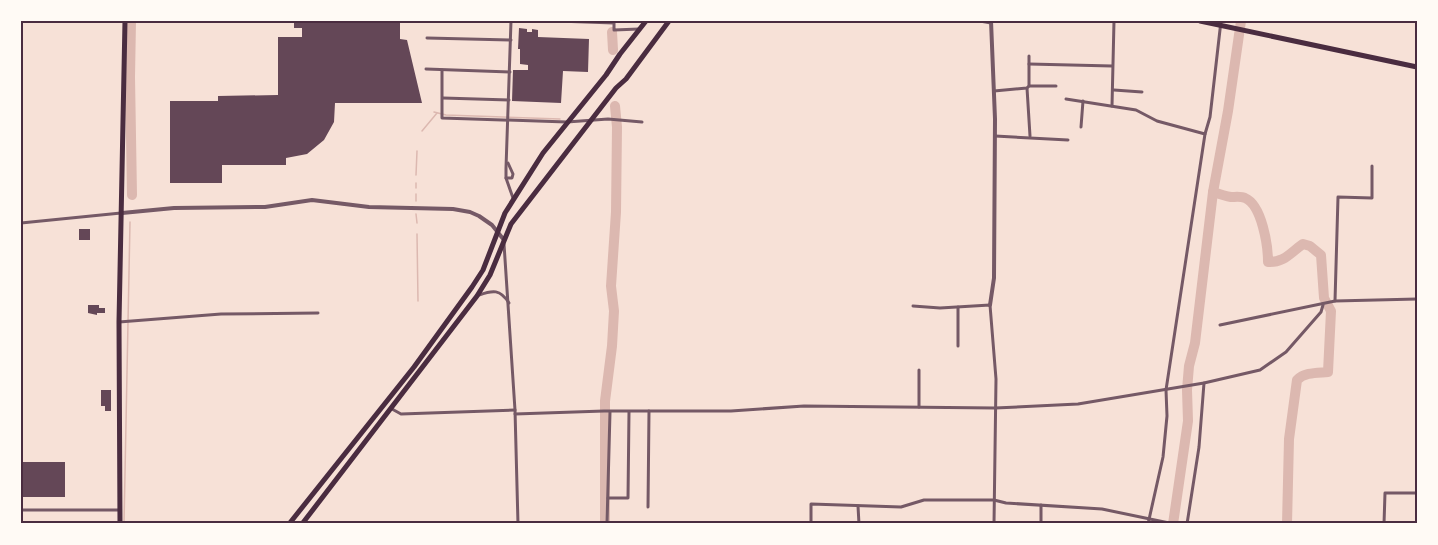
<svg xmlns="http://www.w3.org/2000/svg" width="1438" height="545" font-family="Merriweather,serif">
<style>
.lines{fill:none;stroke-linecap:round;stroke-linejoin:round}
.stream{stroke:#dcb8b0;stroke-width:1.5}
.river{stroke:#dcb8b0;stroke-width:10}
.building{fill:#644757}
.minor{stroke:#755966;stroke-width:3}
.tertiary{stroke:#755966;stroke-width:4}
.primary{stroke:#4a2c40;stroke-width:5}
.trunk{stroke:#4a2c40;stroke-width:5}
.neatline{fill:none;stroke:#4a2c40;stroke-width:2}
</style>
<rect width="100%" height="100%" fill="#f7e1d7"/>
<g class="lines">
<g class="stream">
<path d="M434 112 446 115 560 119"/>
<path d="M422 131 437 113"/>
<path d="M416 175 417 151"/>
<path d="M416 183V188"/>
<path d="M416 194V201"/>
<path d="M416 214 417 223"/>
<path d="M417 234 418 301"/>
<path d="M124 524 130 222"/>
</g>
<g class="river">
<path d="M131 21 130 77 132 195"/>
<path d="M612 32 613 50"/>
<path d="M1213 192C1219 194 1225 196 1231 197 1235 197 1241 196 1245 198 1262 205 1268 246 1268 262 1284 263 1291 252 1303 244L1310 246 1321 255 1324 298 1331 311 1328 372C1317 373 1305 372 1297 380L1289 439 1287 524"/>
<path d="M605 524V401L612 346 614 311 611 286 616 212 617 127 615 106"/>
<path d="M1173 524 1188 421 1187 390 1189 366 1195 343 1213 192 1228 111 1241 21"/>
</g>
</g>
<g class="building">
<path d="M294 21H400V39L407 40 422 103H335L334 122 324 140 307 154 286 158V165H222V183H170V101H218V96L278 95V37H302V28H294Z"/>
<path d="M519 28 527 29V32H532V29L538 30V37L589 39 588 72 563 71 561 103 512 101 513 70H528V65L520 64V49H518Z"/>
<rect x="79" y="229" width="11" height="11"/>
<path d="M88 305H99V308H105V313H97V315L88 313Z"/>
<path d="M101 390H111V411H105V406H101Z"/>
<rect x="21" y="462" width="44" height="35"/>
</g>
<g class="lines">
<g class="minor">
<path d="M511 21 506 168V178L513 198"/>
<path d="M557 21 614 23V30L639 29"/>
<path d="M802 21H810"/>
<path d="M980 21 991 23"/>
<path d="M427 38 511 40"/>
<path d="M1029 64 1112 66"/>
<path d="M426 69 510 72"/>
<path d="M442 70V118L567 122 608 119 642 122"/>
<path d="M1029 86H1056"/>
<path d="M1027 88 1030 136"/>
<path d="M1114 90 1142 92"/>
<path d="M994 91 1027 88 1029 86V56"/>
<path d="M443 98 509 100"/>
<path d="M1066 99 1136 110 1157 121 1205 134"/>
<path d="M1112 106 1114 21"/>
<path d="M1081 127 1083 101"/>
<path d="M995 136 1068 140"/>
<path d="M506 178H512L513 174 508 163"/>
<path d="M21 223 121 213"/>
<path d="M504 244 515 410 518 524"/>
<path d="M479 295C493 290 500 289 509 303"/>
<path d="M1335 301 1338 197 1372 198V166"/>
<path d="M913 306 940 308 990 305 996 379 994 524"/>
<path d="M958 307V346"/>
<path d="M119 322 221 314 318 313"/>
<path d="M1220 325 1335 301 1417 299"/>
<path d="M919 407V370"/>
<path d="M392 409 401 414 515 410"/>
<path d="M515 414 604 411H731L804 406 995 408 1078 404 1204 383 1260 370 1286 352 1321 312 1323 305"/>
<path d="M608 498H628L629 412"/>
<path d="M1041 505V524"/>
<path d="M858 506 859 524"/>
<path d="M648 507 649 411"/>
<path d="M21 510H120"/>
<path d="M607 524 610 412"/>
<path d="M811 524V504L901 507 924 500H994L1006 503 1102 509 1174 524"/>
<path d="M1148 524 1163 457 1167 416 1166 390 1205 134 1210 117 1221 21"/>
<path d="M1187 524 1199 447 1204 383"/>
<path d="M1384 524 1385 493H1417"/>
</g>
<g class="tertiary">
<path d="M122 213 174 208 265 207 312 200 369 207 453 209 470 212 479 216 492 225 504 240"/>
<path d="M990 305 994 278 995 119 991 21"/>
</g>
<path class="primary" d="M120 524 119 322 125 21"/>
<g class="trunk">
<path d="M1200 21 1417 67"/>
<path d="M289 524 414 367 472 287 483 270 505 213 543 153 606 75 620 54 646 21"/>
<path d="M302 524 477 296 490 275 511 224 616 88 626 79 669 21"/>
</g>
</g>
<rect width="1438" height="545" fill="none" stroke="#fffaf5" stroke-width="45"/>
<rect x="22" y="22" width="1394" height="500" class="neatline"/>
</svg>
